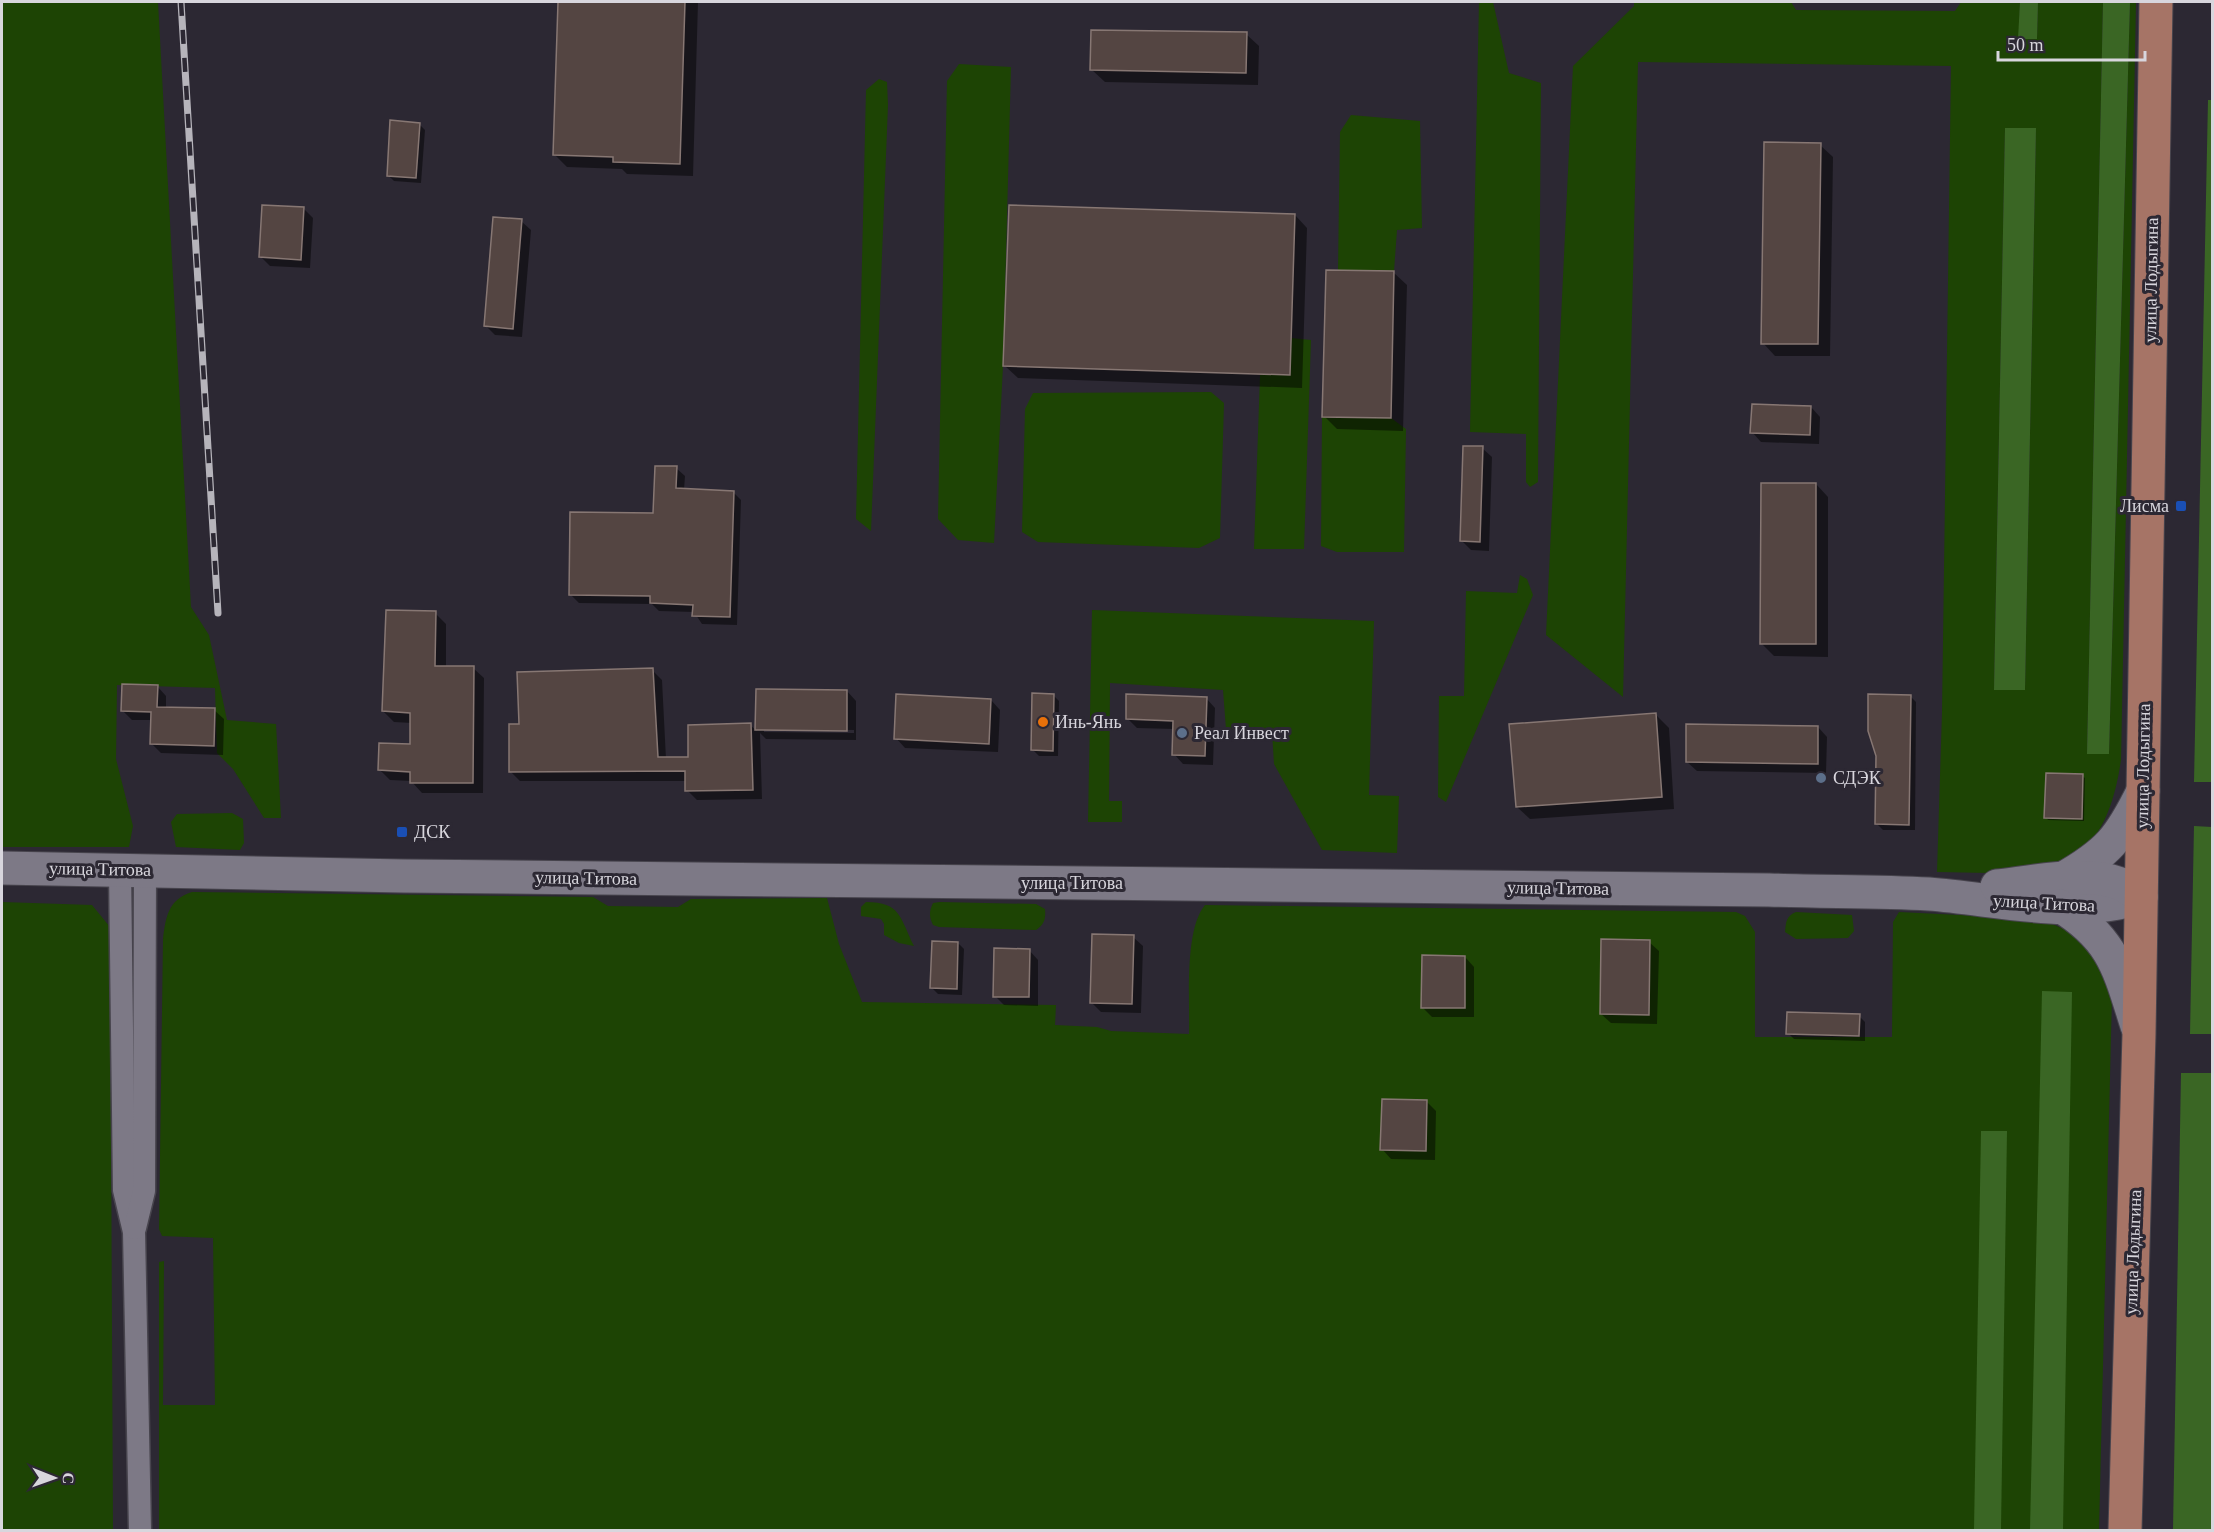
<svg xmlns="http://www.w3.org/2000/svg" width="2214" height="1532" font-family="Georgia,serif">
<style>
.green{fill:#1d4404;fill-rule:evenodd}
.forest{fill:#3a6624}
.shadow{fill:#0007;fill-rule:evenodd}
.building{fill:#544542;stroke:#877773;stroke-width:1.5}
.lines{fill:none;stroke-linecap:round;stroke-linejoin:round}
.street-casing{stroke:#47444d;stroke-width:25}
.secondary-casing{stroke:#47444d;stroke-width:35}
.primary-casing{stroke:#47444d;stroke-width:35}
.street{stroke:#7d7986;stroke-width:22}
.secondary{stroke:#7d7986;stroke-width:33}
.primary{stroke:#a67466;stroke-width:33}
.rail-casing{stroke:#b6b4bb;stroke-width:7}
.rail{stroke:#2c2833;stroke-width:4.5;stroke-dasharray:14;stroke-linecap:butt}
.transit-dot{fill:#1a4fb4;stroke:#2c2833;stroke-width:2}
.food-dot{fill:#e8710a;stroke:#2c2833;stroke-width:2}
.service-dot{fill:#5c6f8a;stroke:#2c2833;stroke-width:2}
.labels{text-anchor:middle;stroke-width:6;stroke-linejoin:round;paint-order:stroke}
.street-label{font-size:18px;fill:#d8d6dd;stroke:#2c2833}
.poi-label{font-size:18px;fill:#d8d6dd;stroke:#2c2833;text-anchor:start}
</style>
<rect width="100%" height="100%" fill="#2c2833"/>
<g class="green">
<path d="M2 2H158L191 607 209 635 227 720 276 724 281 818H264L233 769 217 753 215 688 117 685 116 759 133 826 129 847H2Z"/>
<path d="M1479 2H1493L1509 73 1541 83 1538 477V482L1530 487 1526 482V434L1470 432Z"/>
<path d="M1634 2H1791L1796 10 1955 11 1961 2H2020L2019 39H2037L2038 2H2103L2087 754H2109L2130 2H2136L2121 760C2103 883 2041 874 1937 872L1942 712 1951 66 1638 62 1623 697 1546 635 1573 66 1634 6ZM2005 128 2036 129 2025 690 1994 689Z"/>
<path d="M959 64 1011 67 1003 366 994 543 958 540 938 519 947 81Z"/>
<path d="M879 79 887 82 888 105 871 531 856 519 866 90Z"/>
<path d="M1351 115 1420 121 1422 228 1397 230 1394 271 1338 270 1340 132Z"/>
<path d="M1291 338 1311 340 1304 549H1254L1260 375H1290Z"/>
<path d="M1211 392 1224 403 1220 538 1199 548 1038 542 1022 532 1025 409 1033 393Z"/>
<path d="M1322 417 1391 418 1406 429 1404 552H1337L1321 546Z"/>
<path d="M1520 575 1527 579 1533 595 1446 802 1438 797 1439 696H1464L1466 591 1517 593Z"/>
<path d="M1092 610 1374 621 1369 795 1399 796 1397 853 1322 850 1274 764 1272 732 1226 729 1223 690 1110 683 1109 801H1122V822H1088Z"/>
<path d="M232 813 243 819 244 843 240 850 176 847 171 822 177 814Z"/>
<path d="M192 892 593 897 608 906 678 907 691 899 827 898 839 944 862 1002 1056 1005 1055 1025 1097 1027 1111 1031 1189 1034C1190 1001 1184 930 1205 905L1736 912 1745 916 1755 932V1037H1892L1893 922 1899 912 2041 919 2068 931 2087 946 2106 974 2112 995 2099 1530H159V1262L164 1261 163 1405H215L213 1238 162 1236 159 1229 163 939C166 916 168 900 192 892Z"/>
<path d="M2 902 92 905 110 927 113 1530H2Z"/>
<path d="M866 902C901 902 900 918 914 946L899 943 884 935V924L881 919 861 916V907Z"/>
<path d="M940 902 1036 904 1045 909C1046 919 1044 925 1036 930L939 927 933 925C929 917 929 911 933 903Z"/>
<path d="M1796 912 1852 915 1854 931 1848 938 1796 939 1785 932C1786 922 1786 916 1796 912Z"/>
</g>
<g class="forest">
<path d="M2020 2H2038L2037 39H2018Z"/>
<path d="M2103 2H2130L2109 754H2087Z"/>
<path d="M2208 100H2212V782H2194Z"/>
<path d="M2005 128H2036L2025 690H1994Z"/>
<path d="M2194 826 2212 827V1034H2190Z"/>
<path d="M2042 991 2072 992 2063 1530H2030Z"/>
<path d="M2181 1073H2212V1530H2173Z"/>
<path d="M1981 1131H2007L2001 1530H1974Z"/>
</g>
<g class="shadow">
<path d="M560 2H698L693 176 627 174 622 169 567 167 554 154Z"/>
<path d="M1246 34 1259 46 1258 85 1105 82 1092 70Z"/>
<path d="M419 124 425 130 421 183 394 181 388 175Z"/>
<path d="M1820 145 1833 157 1830 356H1775L1763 343Z"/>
<path d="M304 209 313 218 310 268 270 266 260 256Z"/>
<path d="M1295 215 1307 228 1302 388 1018 378 1005 366Z"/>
<path d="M521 221 531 230 522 337 495 335 486 326Z"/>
<path d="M1394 273 1407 285 1403 431 1337 429 1324 416Z"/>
<path d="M1811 407 1820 417 1819 444 1761 442 1752 432Z"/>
<path d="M1482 448 1492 457 1489 551 1471 550 1462 541Z"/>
<path d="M676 468 685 476 684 490 733 492 741 500 737 625 702 624 694 612 659 611 652 604 579 603 570 594 654 515Z"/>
<path d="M1816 484 1828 497V657L1774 656 1762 644Z"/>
<path d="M435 613 446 624V667L473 668 484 678 483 793H422L411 781 390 780 379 769 412 746V723L394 722 383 711Z"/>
<path d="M652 670 662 680 666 759 690 758 750 725 757 731V691H847L856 701V740L766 739 760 733 762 799 697 800 687 790V781H520L510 771 520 726ZM764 729 854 730V733L764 732Z"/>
<path d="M157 686 166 696V709L214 710 224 719 223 755 161 753 152 744V720H132L123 711Z"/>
<path d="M1053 695 1059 701 1058 756H1039L1033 750Z"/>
<path d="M1910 696 1916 702 1915 830H1883L1877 824Z"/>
<path d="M1206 698 1215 708 1213 765 1183 764 1174 754V729L1137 728 1127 718Z"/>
<path d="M991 700 1000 710 998 752 905 748 896 738Z"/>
<path d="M1656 715 1669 728 1674 809 1530 819 1517 807Z"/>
<path d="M1818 727 1827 737 1826 773 1697 771 1687 762Z"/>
<path d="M2082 776 2085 778 2084 821 2048 820 2046 817Z"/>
<path d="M1133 937 1143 946 1141 1013 1101 1012 1092 1003Z"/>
<path d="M1649 942 1659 951 1657 1024 1611 1023 1601 1014Z"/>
<path d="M958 943 964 949 962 995 938 994 932 988Z"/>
<path d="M1029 950 1038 960V1006L1004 1005 995 996Z"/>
<path d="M1465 957 1474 967V1017H1432L1423 1008Z"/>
<path d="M1859 1016 1865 1022V1041L1794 1039 1788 1033Z"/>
<path d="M1427 1102 1436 1111 1435 1160 1391 1159 1382 1149Z"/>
</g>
<g class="building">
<path d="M558 2H685L680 164 613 162V157L553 155Z"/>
<path d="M1091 30 1247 32 1246 73 1090 70Z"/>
<path d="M390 120 420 123 416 178 387 176Z"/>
<path d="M1764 142 1821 143 1818 344H1761Z"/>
<path d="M262 205 304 207 301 260 259 257Z"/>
<path d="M1009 205 1295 214 1290 375 1003 366Z"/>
<path d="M493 217 522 219 513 329 484 326Z"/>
<path d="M1326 270 1394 271 1391 418 1322 417Z"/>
<path d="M1752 404 1811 406 1810 435 1750 433Z"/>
<path d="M1463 446H1483L1480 542 1460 541Z"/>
<path d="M655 466H677L676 488 734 491 730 617 692 616 693 605 650 603V596L569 595 570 512 653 513Z"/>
<path d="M1761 483H1816V644H1760Z"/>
<path d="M386 610 436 611 435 666H474L473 783H410V772L378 770 379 743 410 744V713L382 711Z"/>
<path d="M653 668 658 757H688V725L751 723 753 790 685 791V771L509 772V724H519L517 672Z"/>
<path d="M122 684 158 685 157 707 215 708 214 746 150 744 151 712 121 711Z"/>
<path d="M756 689 847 690V731L755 730Z"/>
<path d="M1032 693 1054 694 1053 751 1031 750Z"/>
<path d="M896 694 991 699 989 744 894 739Z"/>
<path d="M1126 694 1207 697 1205 756 1172 755 1173 721 1126 719Z"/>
<path d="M1868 694 1911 695 1909 825 1875 824 1876 756 1868 731Z"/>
<path d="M1656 713 1662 797 1516 807 1509 724Z"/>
<path d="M1686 724 1818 726V764L1686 762Z"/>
<path d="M2046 773 2083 774 2082 819 2044 818Z"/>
<path d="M1092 934 1134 935 1132 1004 1090 1003Z"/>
<path d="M1601 939 1650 940 1649 1015 1600 1014Z"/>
<path d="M932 941 958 942 957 989 930 988Z"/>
<path d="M994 948 1030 949 1029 997H993Z"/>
<path d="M1422 955 1465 956V1008H1421Z"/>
<path d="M1787 1012 1860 1014 1859 1036 1786 1034Z"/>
<path d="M1382 1099 1427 1100 1426 1151 1380 1150Z"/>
</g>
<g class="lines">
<defs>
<g id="street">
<path d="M120 870 124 1190 134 1232 140 1530"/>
<path d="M135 1228 144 1191 145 870"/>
</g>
<g id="secondary">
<path d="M2 868 404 876 1769 890C1822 892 1876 891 1929 894 1997 899 2074 920 2141 897"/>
<path d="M2062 879C2108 853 2120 838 2143 791"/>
<path d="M1997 886C2032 882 2088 870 2121 884 2128 887 2135 893 2141 897"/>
<path d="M2060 906C2114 939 2119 970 2137 1026"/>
</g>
<path id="primary" d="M2125 1530 2139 1034 2156 2"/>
</defs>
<use href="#street" class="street-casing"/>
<use href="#secondary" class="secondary-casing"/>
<use href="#primary" class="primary-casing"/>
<use href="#street" class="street"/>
<use href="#secondary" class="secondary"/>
<use href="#primary" class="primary"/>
<defs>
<path id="rail" d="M181 2 218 613"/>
</defs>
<use href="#rail" class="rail-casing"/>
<use href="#rail" class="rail"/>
</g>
<g class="transit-dot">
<rect x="2175" y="500" width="12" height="12" rx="3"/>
<rect x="396" y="826" width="12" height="12" rx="3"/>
</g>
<circle class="food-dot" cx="1043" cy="722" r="6"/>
<g class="service-dot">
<circle cx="1182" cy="733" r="6"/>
<circle cx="1821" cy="778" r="6"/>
</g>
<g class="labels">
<g class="street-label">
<text transform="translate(2151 280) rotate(-89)" y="6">улица Лодыгина</text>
<text transform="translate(2143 766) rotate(-89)" y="6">улица Лодыгина</text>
<text transform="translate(100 869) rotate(1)" y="6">улица Титова</text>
<text transform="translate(586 878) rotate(1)" y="6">улица Титова</text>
<text x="1072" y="889">улица Титова</text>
<text transform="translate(1558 888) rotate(1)" y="6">улица Титова</text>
<text transform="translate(2044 903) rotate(3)" y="6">улица Титова</text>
<text transform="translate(2133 1252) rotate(-88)" y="6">улица Лодыгина</text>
</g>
<g class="poi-label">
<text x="2169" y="512" text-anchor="end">Лисма</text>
<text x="1055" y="728">Инь-Янь</text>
<text x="1194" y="739">Реал Инвест</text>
<text x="1833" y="784">СДЭК</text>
<text x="414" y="838">ДСК</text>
</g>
</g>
<rect width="2214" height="1532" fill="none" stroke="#d8d6dd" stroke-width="6"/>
<g transform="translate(54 1478) rotate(91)" stroke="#2c2833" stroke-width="4.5" paint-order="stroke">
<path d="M0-4.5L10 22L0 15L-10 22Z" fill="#d8d6dd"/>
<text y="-9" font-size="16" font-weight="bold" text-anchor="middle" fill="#d8d6dd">С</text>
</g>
<path d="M1998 51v9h147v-9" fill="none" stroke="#d8d6dd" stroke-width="3"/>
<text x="2007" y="51" font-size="18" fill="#d8d6dd" stroke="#2c2833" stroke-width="4.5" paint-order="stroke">50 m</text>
</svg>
